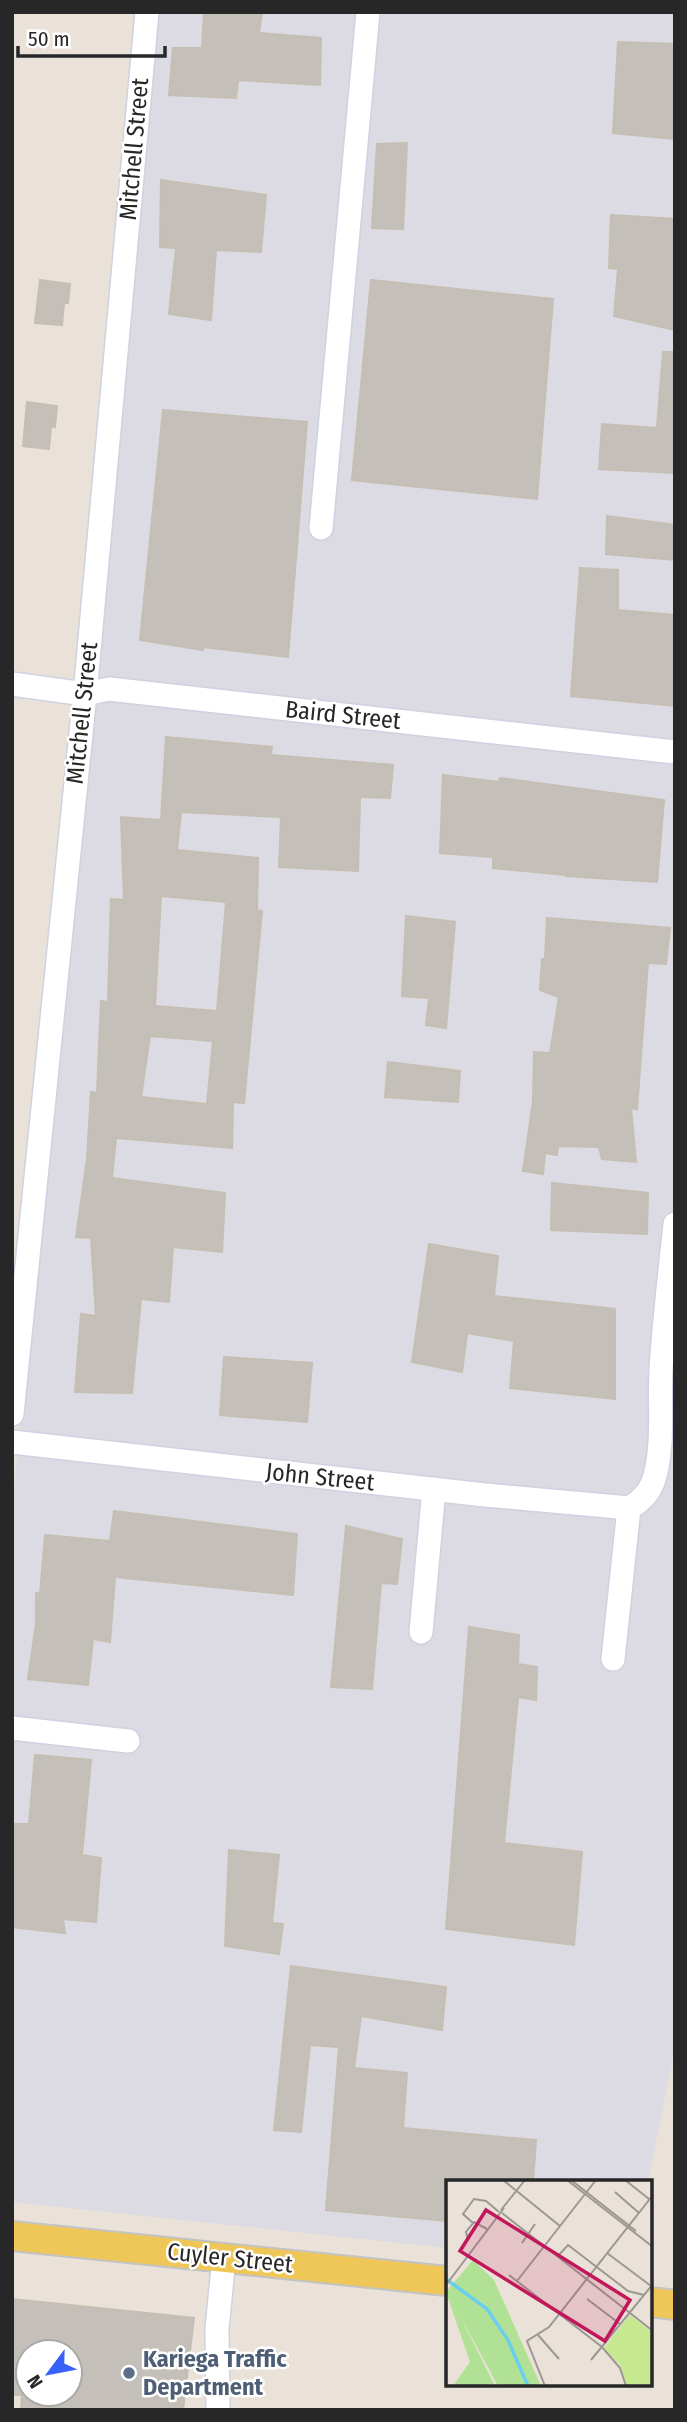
<svg xmlns="http://www.w3.org/2000/svg" width="687" height="2422" font-family="'Fira Sans Condensed',sans-serif">
<style>
.industrial{fill:#dcdae2}
.building{fill:#c5bfb9;stroke:#c5beb3;stroke-width:2;fill-rule:evenodd}
.lines{fill:none;stroke-linecap:round;stroke-linejoin:round}
.minor-casing{stroke:#ced2e1;stroke-width:26}
.major-casing{stroke:#c3c3c3;stroke-width:32}
.minor{stroke:#fff;stroke-width:23}
.major{stroke:#efc758;stroke-width:28}
.service-dot{fill:#5c6f8a;stroke:#fff;stroke-width:2.5}
.labels{text-anchor:middle;stroke-width:5;stroke-linejoin:round;paint-order:stroke}
.street-label{font-size:24px;fill:#272727;stroke:#fff}
.service-label{font-size:24px;font-weight:bold;fill:#4e5e75;stroke:#fff;text-anchor:start}
.inset-river{fill:none;stroke:#6acfed;stroke-width:3.5}
.inset-road{fill:none;stroke:#9c9792;stroke-width:2}
.view{fill:#c2185b;fill-opacity:0.15;stroke:#c2185b;stroke-width:3.5}
.inset-edge{fill:none;stroke:#272727;stroke-width:3.5}
</style>
<rect width="100%" height="100%" fill="#eae2d9"/>
<path class="industrial" d="M147 12H675V2047L648 2182H447V2248L12 2202V1512Z"/>
<g class="building">
<path d="M204 12H262L259 33 321 38 320 85 238 80 236 98 169 95 173 48H202Z"/>
<path d="M618 42 675 44V139L613 133Z"/>
<path d="M407 143 403 229 372 228 377 144Z"/>
<path d="M161 180 266 195 261 252 216 250 211 320 169 314 176 248 160 247Z"/>
<path d="M611 215 675 219V330L614 316 618 269 609 268Z"/>
<path d="M40 280 70 284 68 303H64L62 325 35 323Z"/>
<path d="M371 280 553 299 537 499 352 480Z"/>
<path d="M663 352H675V473L599 469 602 424 657 428Z"/>
<path d="M27 402 57 406 55 427 51 426 49 449 23 446Z"/>
<path d="M163 410 307 422 288 657 203 647V650L140 640Z"/>
<path d="M607 516 675 525V560L606 554Z"/>
<path d="M580 568 618 570V610L675 615V706L571 696Z"/>
<path d="M166 737 272 747 271 755 393 765 390 798 360 797 358 871 279 867 281 817 181 812 177 850 258 858 257 910 262 911 244 1103 233 1102 232 1148 116 1138 112 1178 225 1193 222 1252 173 1247 169 1302 141 1299 132 1393 75 1392 81 1314 96 1316 91 1238 76 1237 87 1159 91 1092 97 1093 101 1001 108 1002 111 899 124 900 121 817 161 820ZM161 896 226 902 217 1011 155 1006ZM150 1036 213 1041 207 1104 141 1097Z"/>
<path d="M443 775 499 782 500 778 664 800 657 882 566 876V875L493 868V857L440 853Z"/>
<path d="M406 916 455 922 446 1028 426 1025 429 998 402 996Z"/>
<path d="M547 918 670 928 666 964 648 963 637 1109 631 1108 636 1162 602 1159 599 1147 558 1146 557 1155 545 1153 543 1174 523 1171 533 1101 534 1052 550 1053 559 997 540 990 542 959H545Z"/>
<path d="M388 1062 460 1071 458 1102 385 1097Z"/>
<path d="M552 1183 648 1193 647 1234 551 1230Z"/>
<path d="M429 1244 498 1256 494 1296 615 1309V1399L510 1388 514 1341 467 1333 462 1372 412 1362Z"/>
<path d="M224 1357 312 1363 307 1422 220 1415Z"/>
<path d="M114 1511 297 1534 293 1595 115 1577 110 1642 93 1639 88 1685 28 1679 36 1624V1593L40 1594 45 1535 110 1541Z"/>
<path d="M346 1526 402 1539 397 1584 381 1583 372 1689 331 1687Z"/>
<path d="M469 1627 519 1635 518 1664 537 1667 536 1700 518 1697 504 1843 582 1852 574 1945 446 1929Z"/>
<path d="M35 1755 91 1760 82 1855 101 1858 96 1922 63 1919 65 1933 12 1927 15 1824H29Z"/>
<path d="M229 1850 279 1855 272 1923 283 1924 279 1954 225 1946Z"/>
<path d="M291 1966 446 1987 442 2030 361 2016 354 2068 407 2073 403 2128 536 2140 533 2182H447V2221L326 2210 339 2047 310 2045 301 2132 274 2130Z"/>
<path d="M12 2299 194 2318 183 2410 123 2408V2410H21L22 2395H12ZM28 2352H70V2394H28Z"/>
</g>
<g class="lines">
<defs>
<g id="minor">
<path d="M321 528 368 12"/>
<path d="M12 684 85 694 109 689 675 752"/>
<path d="M12 1414 85 694 147 12"/>
<path d="M12 1442 485 1495 629 1508"/>
<path d="M629 1508C642 1501 651 1491 655 1476 664 1441 659 1404 661 1369 664 1321 670 1272 675 1224"/>
<path d="M421 1632 434 1489"/>
<path d="M613 1659 629 1508"/>
<path d="M12 1728 128 1741"/>
<path d="M218 2410 217 2329 224 2257"/>
</g>
<g id="major">
<path d="M12 2236 447 2281"/>
<path d="M650 2302 675 2305"/>
</g>
</defs>
<use href="#minor" class="minor-casing"/>
<use href="#major" class="major-casing"/>
<use href="#minor" class="minor"/>
<use href="#major" class="major"/>
</g>
<circle class="service-dot" cx="129" cy="2373" r="7"/>
<g class="labels">
<g class="street-label">
<text transform="translate(134 149) rotate(-85)" y="8">Mitchell Street</text>
<text transform="translate(82 713) rotate(-84)" y="8">Mitchell Street</text>
<text transform="translate(343 715) rotate(6)" y="8">Baird Street</text>
<text transform="translate(320 1477) rotate(6)" y="8">John Street</text>
<text transform="translate(230 2258) rotate(6)" y="8">Cuyler Street</text>
</g>
<g class="service-label">
<text x="143" y="2367">Kariega Traffic<tspan x="143" dy="28">Department</tspan></text>
</g>
</g>
<g transform="translate(446 2180)">
<rect width="206" height="206" fill="#eae2d9"/>
<path d="M27 80 48 100 95 206H52L13 134 49 206H7L24 182 0 112Z" fill="#b1e194"/>
<path d="M184 135 206 152V206H181L174 185 158 168Z" fill="#c6e990"/>
<path class="inset-river" d="M0 99 41 129 62 160 82 206"/>
<path class="inset-road" d="M57 0 114 46M121 0 207 67M125 0 190 51M179 0 203 19M169 12 193 33M55 30 79 0M56 33 207 151M27 43 17 34 28 19 40 21 53 32M22 59 20 52 28 42 41 49M76 63 89 44M161 73 205 106M111 77 122 65 182 111 198 115M63 95 156 167 174 188 180 206M71 101 150 0M0 105 58 28M141 119 174 144M92 155 113 179M145 180 207 104M99 206 81 161 103 147 207 15"/>
<path class="view" d="M40 30 184 120 159 161 14 71Z"/>
<rect width="206" height="206" class="inset-edge"/>
</g>
<rect width="687" height="2422" fill="none" stroke="#272727" stroke-width="28"/>
<g transform="translate(49 2373) rotate(238)"><circle r="33" fill="#ffffff" stroke="#a9a9a9" stroke-width="2"/>
<path d="M0-5L12 26L0 18L-12 26Z" fill="#3761f9"/>
<text y="-10" font-size="19" font-weight="bold" text-anchor="middle" fill="#272727">N</text>
</g>
<path d="M18 46v10h147v-10" fill="none" stroke="#272727" stroke-width="3.5"/>
<text x="28" y="46" font-size="21" fill="#272727" stroke="#ffffff" stroke-width="5" paint-order="stroke">50 m</text>
</svg>
